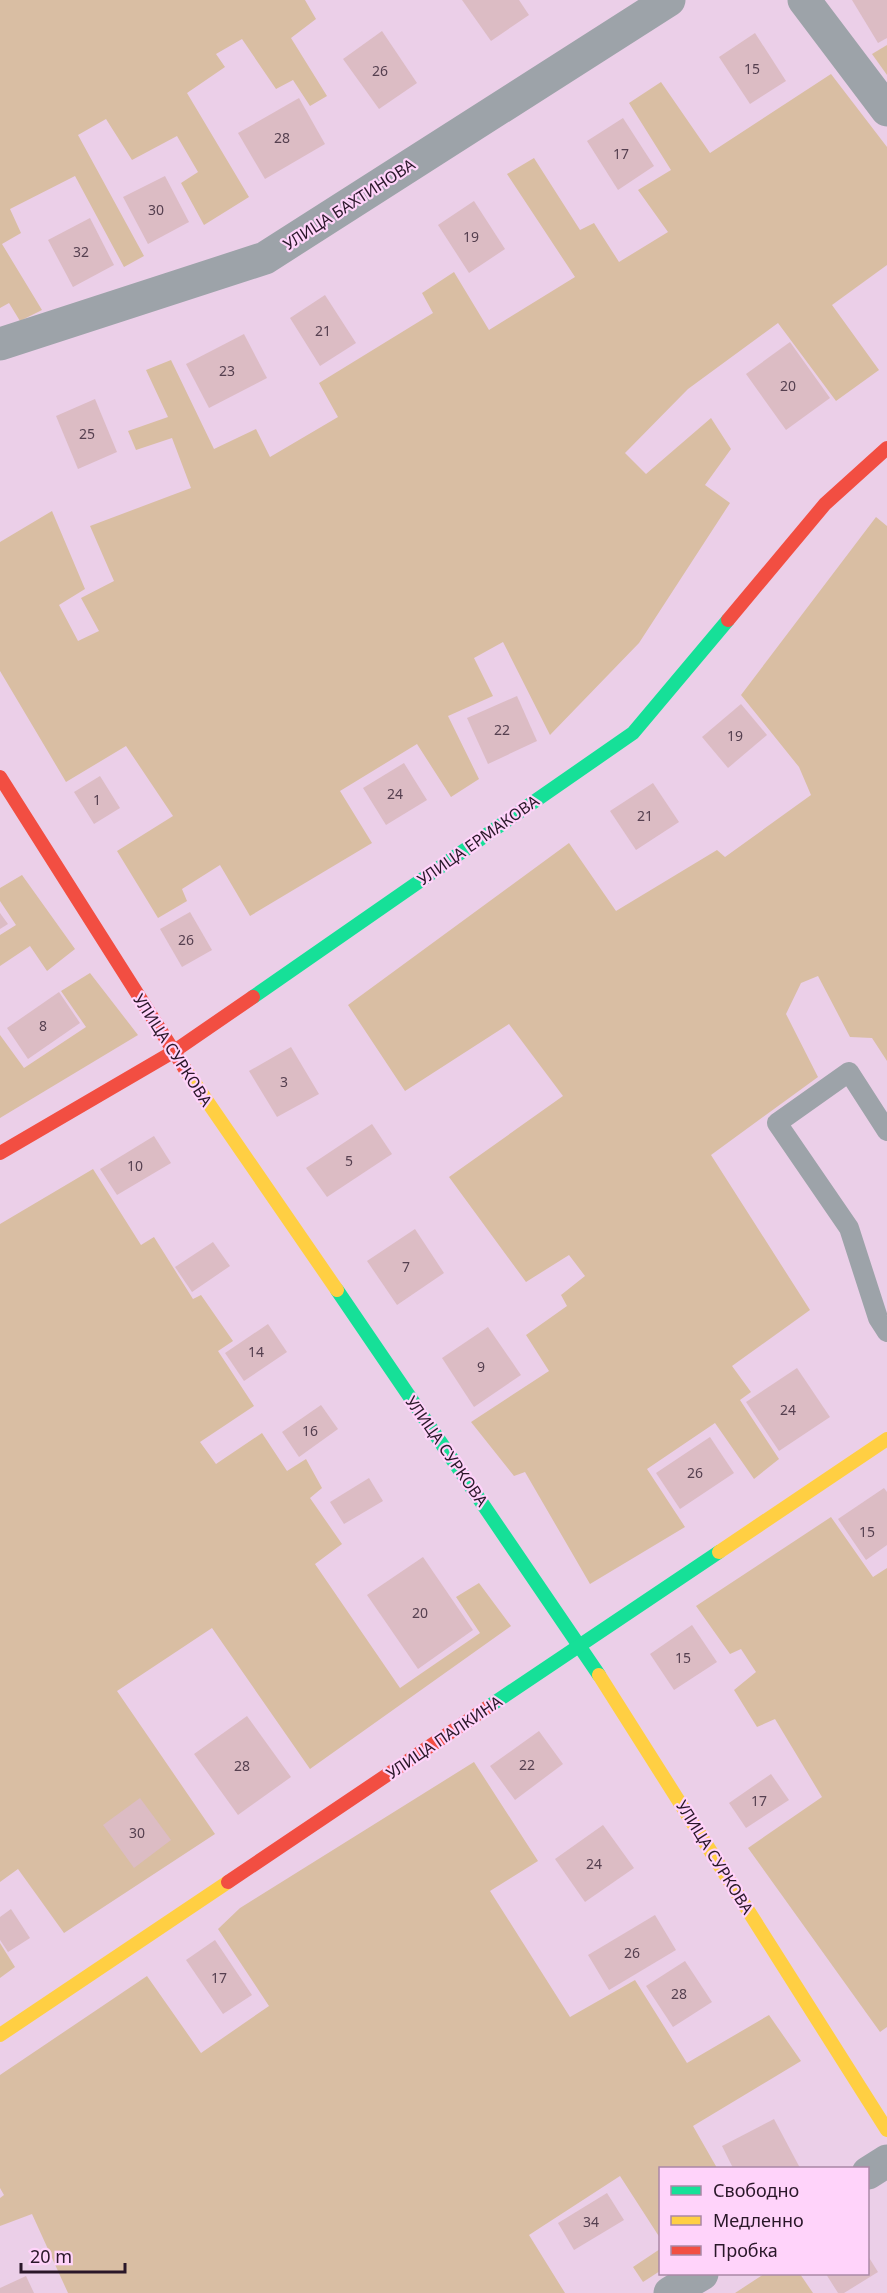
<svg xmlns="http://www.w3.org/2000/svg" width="887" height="2293" font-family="'Noto Sans',sans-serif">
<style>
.green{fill:#d9bea3}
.building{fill:#dcbcc4}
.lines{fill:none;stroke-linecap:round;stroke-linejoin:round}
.lane{stroke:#9da3a9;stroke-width:20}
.street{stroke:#9da3a9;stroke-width:33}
.fast{stroke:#16e098;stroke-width:14}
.slow{stroke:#ffcf43;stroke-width:14}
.jam{stroke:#f24e42;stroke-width:14}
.labels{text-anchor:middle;stroke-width:4.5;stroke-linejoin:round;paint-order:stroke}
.number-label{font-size:14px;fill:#564050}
.street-label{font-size:16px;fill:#2a1729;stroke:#ffd3fa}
</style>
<rect width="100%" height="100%" fill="#ebcfe8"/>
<g class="green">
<path d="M0 0H305L316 19 291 38 327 96 310 106 293 80 276 89 242 39 216 54 225 67 187 93 249 197 204 225 181 183 198 172 177 136 132 160 106 119 78 135 144 256 124 267 75 176 10 209 21 233 2 244 42 310 20 321 9 303 0 308Z"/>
<path d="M887 45V75L872 54Z"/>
<path d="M831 74 887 147V265L832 305 879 370 836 401 778 323 688 389 625 453 646 474 711 418 731 449 705 485 730 503 639 643 550 735 503 642 474 658 493 696 448 716 479 779 451 797 417 744 340 791 372 843 250 916 220 865 182 889 187 901 158 918 117 851 173 816 126 746 66 782 0 671V542L52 511 85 589 59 605 78 641 99 631 81 598 114 581 90 526 191 488 172 438 136 450 128 431 168 417 146 370 171 360 214 449 256 429 270 457 338 417 319 383 433 313 422 293 454 272 489 330 575 277 507 174 534 158 580 230 594 223 619 262 668 232 638 190 671 170 629 103 661 82 710 153Z"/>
<path d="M876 517 887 526V1061L872 1038 850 1037 818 976 801 983 786 1014 818 1077 711 1155 810 1310 732 1366 751 1392 740 1400 779 1459 754 1479 715 1423 647 1469 685 1527 590 1584 525 1472 514 1476 471 1422 549 1371 526 1335 567 1306 561 1295 585 1276 569 1255 526 1282 449 1177 563 1096 509 1024 405 1091 348 1005 569 843 616 911 717 850 725 857 811 795 799 767 741 695Z"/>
<path d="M22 875 75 949 47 971 30 946 0 966V935L16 925 0 901V888Z"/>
<path d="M90 973 138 1035 0 1118V1035L24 1068 86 1027 61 991Z"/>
<path d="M93 1169 141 1245 154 1237 193 1299 201 1295 233 1341 218 1351 254 1406 200 1442 216 1464 262 1433 287 1471 306 1459 322 1488 310 1498 342 1544 315 1564 400 1688 480 1633 456 1597 479 1583 511 1626 310 1769 212 1628 117 1691 215 1834 64 1933 18 1869 0 1882V1224Z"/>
<path d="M831 1517 873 1577 887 1568V2027L880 2032 748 1848 822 1797 775 1719 757 1727 734 1690 756 1672 741 1649 730 1654 696 1606Z"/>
<path d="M474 1762 538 1861 490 1891 570 2017 635 1980 687 2063 769 2015 801 2061 693 2126 717 2168H660V2238L620 2176 529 2235 565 2293H68L32 2214 0 2226V2198L4 2195 0 2188V2075L147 1976 201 2053 269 2006 218 1929 240 1908Z"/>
<path d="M0 1943 15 1967 0 1978Z"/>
<path d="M660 2249V2271L643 2282 633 2267Z"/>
<path d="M764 2274H800L813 2293H735Z"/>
</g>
<g class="building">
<path d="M462 0H519L529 15 491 41Z"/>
<path d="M852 0H887V38L878 43Z"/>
<path d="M382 31 417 83 379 109 343 59Z"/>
<path d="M755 33 786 81 750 104 719 57Z"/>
<path d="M299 98 325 144 265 179 238 133Z"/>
<path d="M623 118 654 166 618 190 587 141Z"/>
<path d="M165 176 189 222 148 244 123 197Z"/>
<path d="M474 201 505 249 469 273 438 225Z"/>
<path d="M90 218 114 265 73 287 48 240Z"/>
<path d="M325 295 356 343 320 366 290 318Z"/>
<path d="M244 334 267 378 209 408 186 364Z"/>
<path d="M790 342 830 398 786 430 746 374Z"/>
<path d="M95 399 117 452 78 469 56 416Z"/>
<path d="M517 696 537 741 488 764 467 718Z"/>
<path d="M741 704 767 735 728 768 702 737Z"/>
<path d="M404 763 427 800 386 825 363 788Z"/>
<path d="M100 776 120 808 94 824 74 792Z"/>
<path d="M653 783 679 822 636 850 610 811Z"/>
<path d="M190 912 212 950 182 967 160 929Z"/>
<path d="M0 913 8 924 0 929Z"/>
<path d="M59 992 80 1023 28 1059 7 1028Z"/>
<path d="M291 1047 319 1094 277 1117 249 1071Z"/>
<path d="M372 1124 392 1154 327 1197 306 1168Z"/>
<path d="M154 1136 171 1163 117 1195 100 1169Z"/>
<path d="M415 1229 444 1273 397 1305 367 1261Z"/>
<path d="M213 1242 230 1266 192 1292 175 1267Z"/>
<path d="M268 1324 287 1352 244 1381 225 1353Z"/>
<path d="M488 1327 521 1375 474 1407 442 1358Z"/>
<path d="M797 1368 830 1417 779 1451 746 1402Z"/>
<path d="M321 1405 338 1429 299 1457 282 1432Z"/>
<path d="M710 1437 734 1473 680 1509 656 1473Z"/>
<path d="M369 1478 383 1501 344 1524 330 1502Z"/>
<path d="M884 1488 887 1492V1545L866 1560 838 1519Z"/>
<path d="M423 1557 473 1630 418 1669 367 1595Z"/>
<path d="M692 1625 717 1662 674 1690 650 1654Z"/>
<path d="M247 1716 291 1777 238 1815 194 1754Z"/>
<path d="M539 1731 563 1764 515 1800 490 1766Z"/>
<path d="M771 1774 789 1800 746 1828 729 1803Z"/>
<path d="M140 1798 171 1840 134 1868 103 1825Z"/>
<path d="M603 1825 634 1868 585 1902 555 1859Z"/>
<path d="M11 1909 30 1938 8 1952 0 1940V1917Z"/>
<path d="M655 1915 676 1950 609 1990 588 1955Z"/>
<path d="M215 1940 252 1995 223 2014 186 1960Z"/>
<path d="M685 1961 712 2002 673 2027 646 1986Z"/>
<path d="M774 2119 800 2168H733L722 2146Z"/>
<path d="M607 2193 624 2220 574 2250 558 2223Z"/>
<path d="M868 2256 878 2272 844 2293H838L826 2274H868Z"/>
<path d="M26 2276 34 2293H0V2288Z"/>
</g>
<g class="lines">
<path class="lane" d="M887 1131 849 1072 777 1123 849 1228 878 1318 887 1332"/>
<g class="street">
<path d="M804 0 887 110"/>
<path d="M0 344 265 258 669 0"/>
<path d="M868 2173 887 2161"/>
<path d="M670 2293 702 2274"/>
</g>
<g class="fast">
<path d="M253 997 633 733 728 620"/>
<path d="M337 1290 599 1675"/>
<path d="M488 1707 719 1552"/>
</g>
<g class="slow">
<path d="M185 1069 337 1290"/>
<path d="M719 1552 887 1439"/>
<path d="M599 1675 887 2130"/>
<path d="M0 2035 228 1882"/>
</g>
<g class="jam">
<path d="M728 620 825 504 887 448"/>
<path d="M0 777 185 1069"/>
<path d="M0 1153 173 1052 253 997"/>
<path d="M228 1882 488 1707"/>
</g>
</g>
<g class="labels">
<g class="number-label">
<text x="752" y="74">15</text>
<text x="380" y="76">26</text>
<text x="282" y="143">28</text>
<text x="621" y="159">17</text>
<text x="156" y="215">30</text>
<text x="471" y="242">19</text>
<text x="81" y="257">32</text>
<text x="323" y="336">21</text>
<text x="227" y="376">23</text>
<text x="788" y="391">20</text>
<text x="87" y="439">25</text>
<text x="502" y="735">22</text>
<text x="735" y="741">19</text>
<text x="395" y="799">24</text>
<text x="97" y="805">1</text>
<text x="645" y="821">21</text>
<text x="186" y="945">26</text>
<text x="43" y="1031">8</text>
<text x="284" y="1087">3</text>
<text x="349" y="1166">5</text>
<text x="135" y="1171">10</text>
<text x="406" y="1272">7</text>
<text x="256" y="1357">14</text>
<text x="481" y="1372">9</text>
<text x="788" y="1415">24</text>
<text x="310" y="1436">16</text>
<text x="695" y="1478">26</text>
<text x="867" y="1537">15</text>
<text x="420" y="1618">20</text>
<text x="683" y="1663">15</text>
<text x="527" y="1770">22</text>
<text x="242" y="1771">28</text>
<text x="759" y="1806">17</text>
<text x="137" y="1838">30</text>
<text x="594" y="1869">24</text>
<text x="632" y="1958">26</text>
<text x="219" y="1983">17</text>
<text x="679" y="1999">28</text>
<text x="591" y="2227">34</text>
</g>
<g class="street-label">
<text transform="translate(349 204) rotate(-33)" y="6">УЛИЦА БАХТИНОВА</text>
<text transform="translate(478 840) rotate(-35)" y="6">УЛИЦА ЕРМАКОВА</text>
<text transform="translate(173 1050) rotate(57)" y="6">УЛИЦА СУРКОВА</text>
<text transform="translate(447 1451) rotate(55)" y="6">УЛИЦА СУРКОВА</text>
<text transform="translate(444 1737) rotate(-34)" y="6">УЛИЦА ПАЛКИНА</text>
<text transform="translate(715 1857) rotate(58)" y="6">УЛИЦА СУРКОВА</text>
</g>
</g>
<rect x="659" y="2167" width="210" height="108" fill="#ffd3fa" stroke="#aa88a6" stroke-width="1.5"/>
<rect x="671" y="2186" width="30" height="9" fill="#16e098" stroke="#aa88a6" stroke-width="1.5"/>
<text x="713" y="2197" font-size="18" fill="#2a1729">Свободно</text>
<rect x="671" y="2216" width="30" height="9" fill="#ffcf43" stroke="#aa88a6" stroke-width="1.5"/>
<text x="713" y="2227" font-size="18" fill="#2a1729">Медленно</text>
<rect x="671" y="2246" width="30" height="9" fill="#f24e42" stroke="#aa88a6" stroke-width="1.5"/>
<text x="713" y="2257" font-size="18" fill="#2a1729">Пробка</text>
<path d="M21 2263v9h104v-9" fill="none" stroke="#2a1729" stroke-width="3"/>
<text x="30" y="2263" font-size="18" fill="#2a1729" stroke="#ffd3fa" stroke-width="4.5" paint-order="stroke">20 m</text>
</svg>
